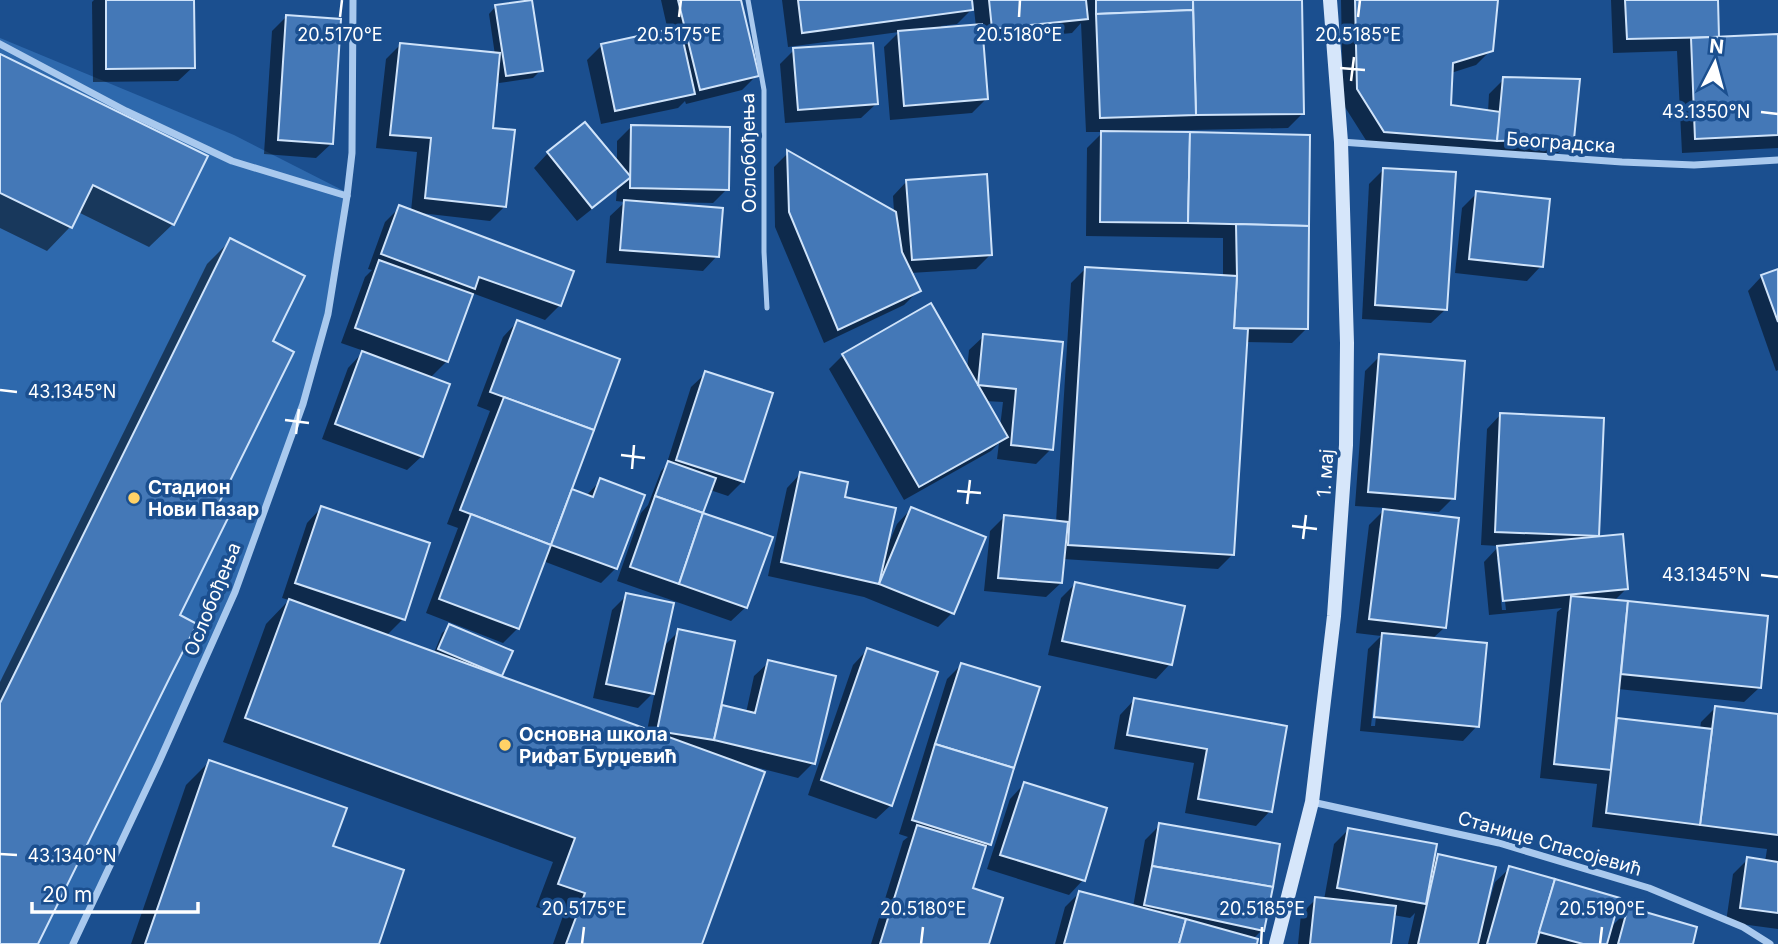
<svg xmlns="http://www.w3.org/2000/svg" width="1778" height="944" font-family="Inter,sans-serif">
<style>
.green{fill:#2e69ad}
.shadow{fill:#0007;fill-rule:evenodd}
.building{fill:#4478b7;stroke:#cfe3fa;stroke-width:2}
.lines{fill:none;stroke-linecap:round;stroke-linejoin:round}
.lane{stroke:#a9c9ee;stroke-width:5}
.street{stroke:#a9c9ee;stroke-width:7}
.secondary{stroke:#d6e6fa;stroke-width:14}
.ticks{fill:none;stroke:#fff;stroke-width:2.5}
.poi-dot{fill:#ffd166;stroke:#1b4f8f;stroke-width:2.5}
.labels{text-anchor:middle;stroke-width:7;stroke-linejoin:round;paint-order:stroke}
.street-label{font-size:19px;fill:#fff;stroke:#1b4f8f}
.poi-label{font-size:19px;font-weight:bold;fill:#fff;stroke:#1b4f8f;text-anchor:start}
.ticks-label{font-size:18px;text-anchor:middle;fill:#fff;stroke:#1b4f8f;stroke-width:7;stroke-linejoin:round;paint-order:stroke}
</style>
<rect width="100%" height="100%" fill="#1b4f8f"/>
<path class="green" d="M0 38 234 135 350 194 328 314 303 404 235 592 73 944H0Z"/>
<g class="shadow">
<path d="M94 0H193V67L178 81 93 82 92 2Z"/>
<path d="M661 0H739L757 75 742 90 686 104 685 101 678 108 601 124 587 60 602 45 668 31Z"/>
<path d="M782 0H970L971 8H973L957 24 941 26 942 29 976 27 973 0H1300L1303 113 1288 128 1147 131V134L1309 137 1306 329 1292 343 1245 342 1233 554 1218 569 1063 559 1061 583 1046 597 984 591 990 531 1004 517 1056 522 1071 283 1085 269 1223 277V238L1086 236 1087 148 1103 132H1086L1081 23 1072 33 982 42 986 99 972 113 890 120 884 47 899 32 788 47Z"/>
<path d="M1341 0H1497L1491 50 1476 65 1451 73 1449 107 1488 112 1489 94 1504 79 1572 139 1558 153 1482 154 1369 145 1343 104Z"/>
<path d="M1611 0H1716L1717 39 1778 36V148L1682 153 1677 51 1613 53Z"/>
<path d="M496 6 541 70 533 78 499 83 498 74 491 129 505 206 490 221 420 213 560 305 545 320 472 293 447 361 430 378 422 456 407 470 322 439 348 368 364 351 341 343 365 277 372 270 368 269 385 222 400 207 411 211 417 152 376 148 386 59 400 45 495 55 489 14Z"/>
<path d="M286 17 331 144 316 158 264 154 272 31Z"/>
<path d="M794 50 876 104 861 118 785 123 780 64Z"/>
<path d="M0 56 173 224 149 247 78 212 70 227 47 251 0 228Z"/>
<path d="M632 126 727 189 713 203 667 202 666 205 717 256 703 271 606 263 610 216 625 202 616 201 617 189 577 221 534 168 548 153 617 163V141Z"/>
<path d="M788 153 894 212 893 196 907 181 990 255 976 269 910 273 918 291 904 305 824 343 775 227 774 167Z"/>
<path d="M1384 169 1446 309 1431 323 1362 319 1369 184Z"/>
<path d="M1477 193 1541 266 1527 281 1455 273 1462 208Z"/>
<path d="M231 240 271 342 178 616 36 944H0V682L207 264Z"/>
<path d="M1778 271V370L1776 371 1748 291 1762 276Z"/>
<path d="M517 322 570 490 586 496 601 480 616 568 601 583 543 561 518 628 503 643 426 613 458 528 447 524 490 411 477 406 503 337Z"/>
<path d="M984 336 1061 343 1051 449 1036 464 997 459 999 443 991 451 904 500 829 369 843 355 967 370 969 350ZM985 401 1003 402 1000 427Z"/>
<path d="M1380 356 1453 498 1439 512 1404 510V513L1444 628 1432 639 1477 726 1463 741 1360 731 1368 649 1381 636 1356 633 1369 525 1386 508 1355 506 1365 371ZM1379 648H1383L1375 726H1371Z"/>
<path d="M706 373 743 481 728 496 710 490 701 514 746 607 731 621 617 581 641 513 648 505 661 471 666 466 691 387Z"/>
<path d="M1501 414 1602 420 1597 538 1627 588 1613 602 1766 617 1759 688 1744 702 1618 689 1614 719 1700 729 1701 722 1715 708 1778 716V929L1726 922 1733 874 1748 859 1765 862 1767 849 1592 827 1597 784 1540 778 1557 612 1562 608 1489 615 1484 562 1499 546 1481 545 1487 429ZM1497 558H1500L1506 610H1502Z"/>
<path d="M801 473 842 499 888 545 897 524 911 509 952 613 938 627 864 597 768 576 787 488Z"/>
<path d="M321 508 403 619 386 636 434 653 442 633 450 626 501 675 498 677 647 731 655 691 638 708 593 698 612 610 627 595 663 647 679 631 720 707 746 713 754 676 769 662 813 763 798 778 755 767 700 944H553L563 916 536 907 553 862 223 742 266 624 289 600 282 598 307 523Z"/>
<path d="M1075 584 1170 664 1156 679 1048 655 1061 598Z"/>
<path d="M867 650 891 805 876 819 808 795 853 665Z"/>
<path d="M961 665 990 844 983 850 971 889 987 944H871L903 841 908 837 899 834 947 679Z"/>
<path d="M1134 700 1285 727 1270 811 1256 826 1185 813 1194 763 1114 749 1120 715Z"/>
<path d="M209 762 331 847 377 944H131L186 785Z"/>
<path d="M1024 784 1105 809 1083 880 1069 895 987 869 1010 799Z"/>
<path d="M1160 825 1262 930 1253 939 1255 944H1055L1065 907 1079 893 1133 907 1145 840Z"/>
<path d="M1349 829 1431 863 1439 856 1485 905 1488 906 1495 882 1510 868 1610 928 1629 909 1691 944H1408L1415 913 1410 918 1393 915 1389 944H1298L1301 914 1316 899 1324 900 1334 844Z"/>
</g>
<g class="building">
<path d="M106 0H194L195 68 106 69Z"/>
<path d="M532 0 543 71 506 76 495 5Z"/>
<path d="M678 0H741L759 76 700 90Z"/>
<path d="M798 0H972L973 10 802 33Z"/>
<path d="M989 0H1086L1088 19 992 29Z"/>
<path d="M1096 0H1193V10L1096 14Z"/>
<path d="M1193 0H1302L1304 114 1196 115Z"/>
<path d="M1355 0H1498L1493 51 1453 63 1451 105 1501 112 1497 141 1384 132 1357 89Z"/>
<path d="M1625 0H1718L1719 37 1627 39Z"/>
<path d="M1193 10 1196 115 1100 118 1096 14Z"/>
<path d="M286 15 341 19 333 144 278 140Z"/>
<path d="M982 24 988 99 904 106 898 31Z"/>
<path d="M680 27 695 94 615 111 601 44Z"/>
<path d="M1778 34V135L1695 139 1691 38Z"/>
<path d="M400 43 500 53 493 128 515 130 506 207 425 198 431 138 390 135Z"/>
<path d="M873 43 878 104 798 110 793 48Z"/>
<path d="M0 54 208 156 174 225 93 185 72 228 0 193Z"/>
<path d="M1503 77 1580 79 1574 139 1497 141Z"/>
<path d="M585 122 631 177 592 208 547 152Z"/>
<path d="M631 125 730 127 729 190 630 188Z"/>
<path d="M1101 131 1190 132 1188 223 1100 222Z"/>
<path d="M1190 132 1310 135 1309 226 1188 223Z"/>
<path d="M787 150 896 212 902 252 921 291 838 330 789 212Z"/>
<path d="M1383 168 1456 172 1447 310 1375 305Z"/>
<path d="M987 174 992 255 912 260 906 180Z"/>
<path d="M1476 191 1550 199 1543 267 1469 259Z"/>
<path d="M624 200 723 208 719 257 620 250Z"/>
<path d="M399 205 574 271 561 306 479 277 475 289 381 254Z"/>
<path d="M1236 224 1309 226 1308 329 1234 328 1237 276Z"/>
<path d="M230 238 305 276 273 341 294 352 219 503 232 510 180 615 197 624 171 675 38 944H0V703Z"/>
<path d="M379 260 473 294 448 362 355 328Z"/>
<path d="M1085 267 1237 276 1234 328 1248 329 1234 555 1068 545Z"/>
<path d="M1778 269V322L1761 275Z"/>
<path d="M931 303 1008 437 919 487 842 354Z"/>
<path d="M517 320 620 359 594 430 490 392Z"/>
<path d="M983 334 1063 342 1053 450 1011 445 1016 389 978 385Z"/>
<path d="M362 351 450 384 423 457 335 424Z"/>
<path d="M1379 354 1465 361 1455 499 1368 492Z"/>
<path d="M705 371 773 393 744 482 676 460Z"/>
<path d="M504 397 594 430 551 545 460 510Z"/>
<path d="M1500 413 1604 418 1599 536 1495 532Z"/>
<path d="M668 461 716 478 703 513 655 496Z"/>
<path d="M800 472 848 482 845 497 896 508 879 584 781 562Z"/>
<path d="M600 478 645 495 617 569 551 545 572 489 593 497Z"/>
<path d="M655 496 703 513 679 584 630 567Z"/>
<path d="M321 506 430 543 405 620 295 583Z"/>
<path d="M911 507 986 537 954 614 879 584Z"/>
<path d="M1383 509 1459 518 1446 628 1369 619Z"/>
<path d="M703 513 773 537 747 608 679 584Z"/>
<path d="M471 514 551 545 519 629 439 599Z"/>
<path d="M1004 515 1068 522 1062 583 998 578Z"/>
<path d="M1623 534 1628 589 1503 601 1497 546Z"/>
<path d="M1075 582 1185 606 1172 665 1062 641Z"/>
<path d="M626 593 674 603 654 694 606 684Z"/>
<path d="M1571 596 1628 601 1611 770 1554 764Z"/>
<path d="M289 599 765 772 702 944H566L585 893 558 884 575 838 245 718Z"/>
<path d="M1628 601 1768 616 1761 688 1621 674Z"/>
<path d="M449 624 513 651 502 676 438 649Z"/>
<path d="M678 629 735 641 714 740 657 731Z"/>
<path d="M1382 633 1487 643 1479 727 1374 717Z"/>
<path d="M867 648 938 672 892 806 821 780Z"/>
<path d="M768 660 836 676 815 764 714 740 722 705 755 713Z"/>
<path d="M961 663 1040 687 1014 768 935 744Z"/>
<path d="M1134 698 1287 726 1272 812 1198 799 1207 749 1127 735Z"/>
<path d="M1715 706 1778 714V835L1700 825Z"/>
<path d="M1617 718 1712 729 1700 825 1606 813Z"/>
<path d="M935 744 1014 768 991 845 912 820Z"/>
<path d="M209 760 347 808 333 846 404 870 379 944H145Z"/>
<path d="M1024 782 1107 808 1085 881 1000 855Z"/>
<path d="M1159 823 1280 844 1273 887 1152 866Z"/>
<path d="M917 825 986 846 973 888 1003 898 989 944H880Z"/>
<path d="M1348 828 1437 844 1426 904 1337 888Z"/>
<path d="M1438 854 1496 867 1478 944H1418Z"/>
<path d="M1747 857 1778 862V913L1740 908Z"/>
<path d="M1152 866 1273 887 1264 931 1144 905Z"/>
<path d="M1509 866 1555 879 1536 944H1487Z"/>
<path d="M1555 879 1620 898 1607 944H1583L1539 932Z"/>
<path d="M1079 891 1186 919 1179 944H1064Z"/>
<path d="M1315 897 1396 906 1391 944H1310Z"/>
<path d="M1628 907 1697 927 1693 944H1618Z"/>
<path d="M1186 919 1258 939 1257 944H1179Z"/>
</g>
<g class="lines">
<path class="lane" d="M748 0 764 90V252L767 308"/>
<g class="street">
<path d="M0 44 126 111 232 161 347 196"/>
<path d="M1341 142 1622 162 1694 165 1778 160"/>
<path d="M1312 802 1499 843 1649 888 1743 927 1770 944"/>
<path d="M73 944 159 762 235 592 303 404 328 314 347 196 352 153 353 0"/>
</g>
<path class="secondary" d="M1276 944 1312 802 1334 616 1346 445 1347 343 1341 142 1330 0"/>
</g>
<path class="ticks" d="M340 17 342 0M679 17 681 0M1019 17 1020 0M1358 17 1360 0M1340 68 1365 70M1351 81 1354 57M1761 112 1778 114M0 390 17 392M285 420 309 423M296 434 299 409M621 455 645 458M632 469 634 445M957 491 981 493M967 504 970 480M1292 526 1317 529M1303 539 1306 515M1761 575 1778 577M0 854 17 855M582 944 584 927M921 944 923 927M1261 944 1262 927M1600 944 1602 927"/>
<g class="poi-dot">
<circle cx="134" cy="498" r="7"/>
<circle cx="505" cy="745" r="7"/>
</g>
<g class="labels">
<g class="street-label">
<text transform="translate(1561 142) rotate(4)" y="7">Београдска</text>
<text transform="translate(748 153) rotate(-91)" y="7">Ослобођења</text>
<text transform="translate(1325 473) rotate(-86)" y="7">1. мај</text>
<text transform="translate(212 599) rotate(-68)" y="7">Ослобођења</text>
<text transform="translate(1550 843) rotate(16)" y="7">Станице Спасојевић</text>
</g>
<g class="poi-label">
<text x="148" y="494">Стадион<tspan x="148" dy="22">Нови Пазар</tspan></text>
<text x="519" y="741">Основна школа<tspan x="519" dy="22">Рифат Бурџевић</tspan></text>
</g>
</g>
<g class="ticks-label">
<text x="340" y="41">20.5170°E</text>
<text x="679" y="41">20.5175°E</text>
<text x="1019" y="41">20.5180°E</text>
<text x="1358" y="41">20.5185°E</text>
<text x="1706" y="118">43.1350°N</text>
<text x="72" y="398">43.1345°N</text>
<text x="1706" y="581">43.1345°N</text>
<text x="72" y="862">43.1340°N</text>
<text x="584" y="915">20.5175°E</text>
<text x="923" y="915">20.5180°E</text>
<text x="1262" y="915">20.5185°E</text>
<text x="1602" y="915">20.5190°E</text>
</g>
<g transform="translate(1715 63) rotate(6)" stroke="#1b4f8f" stroke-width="5" paint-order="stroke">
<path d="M0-5L12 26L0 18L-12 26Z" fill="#ffffff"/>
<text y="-10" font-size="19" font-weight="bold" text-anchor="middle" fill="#ffffff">N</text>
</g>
<path d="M32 902v10h166v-10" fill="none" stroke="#ffffff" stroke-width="3.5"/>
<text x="42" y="902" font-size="21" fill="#ffffff" stroke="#1b4f8f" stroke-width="5" paint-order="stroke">20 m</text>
</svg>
